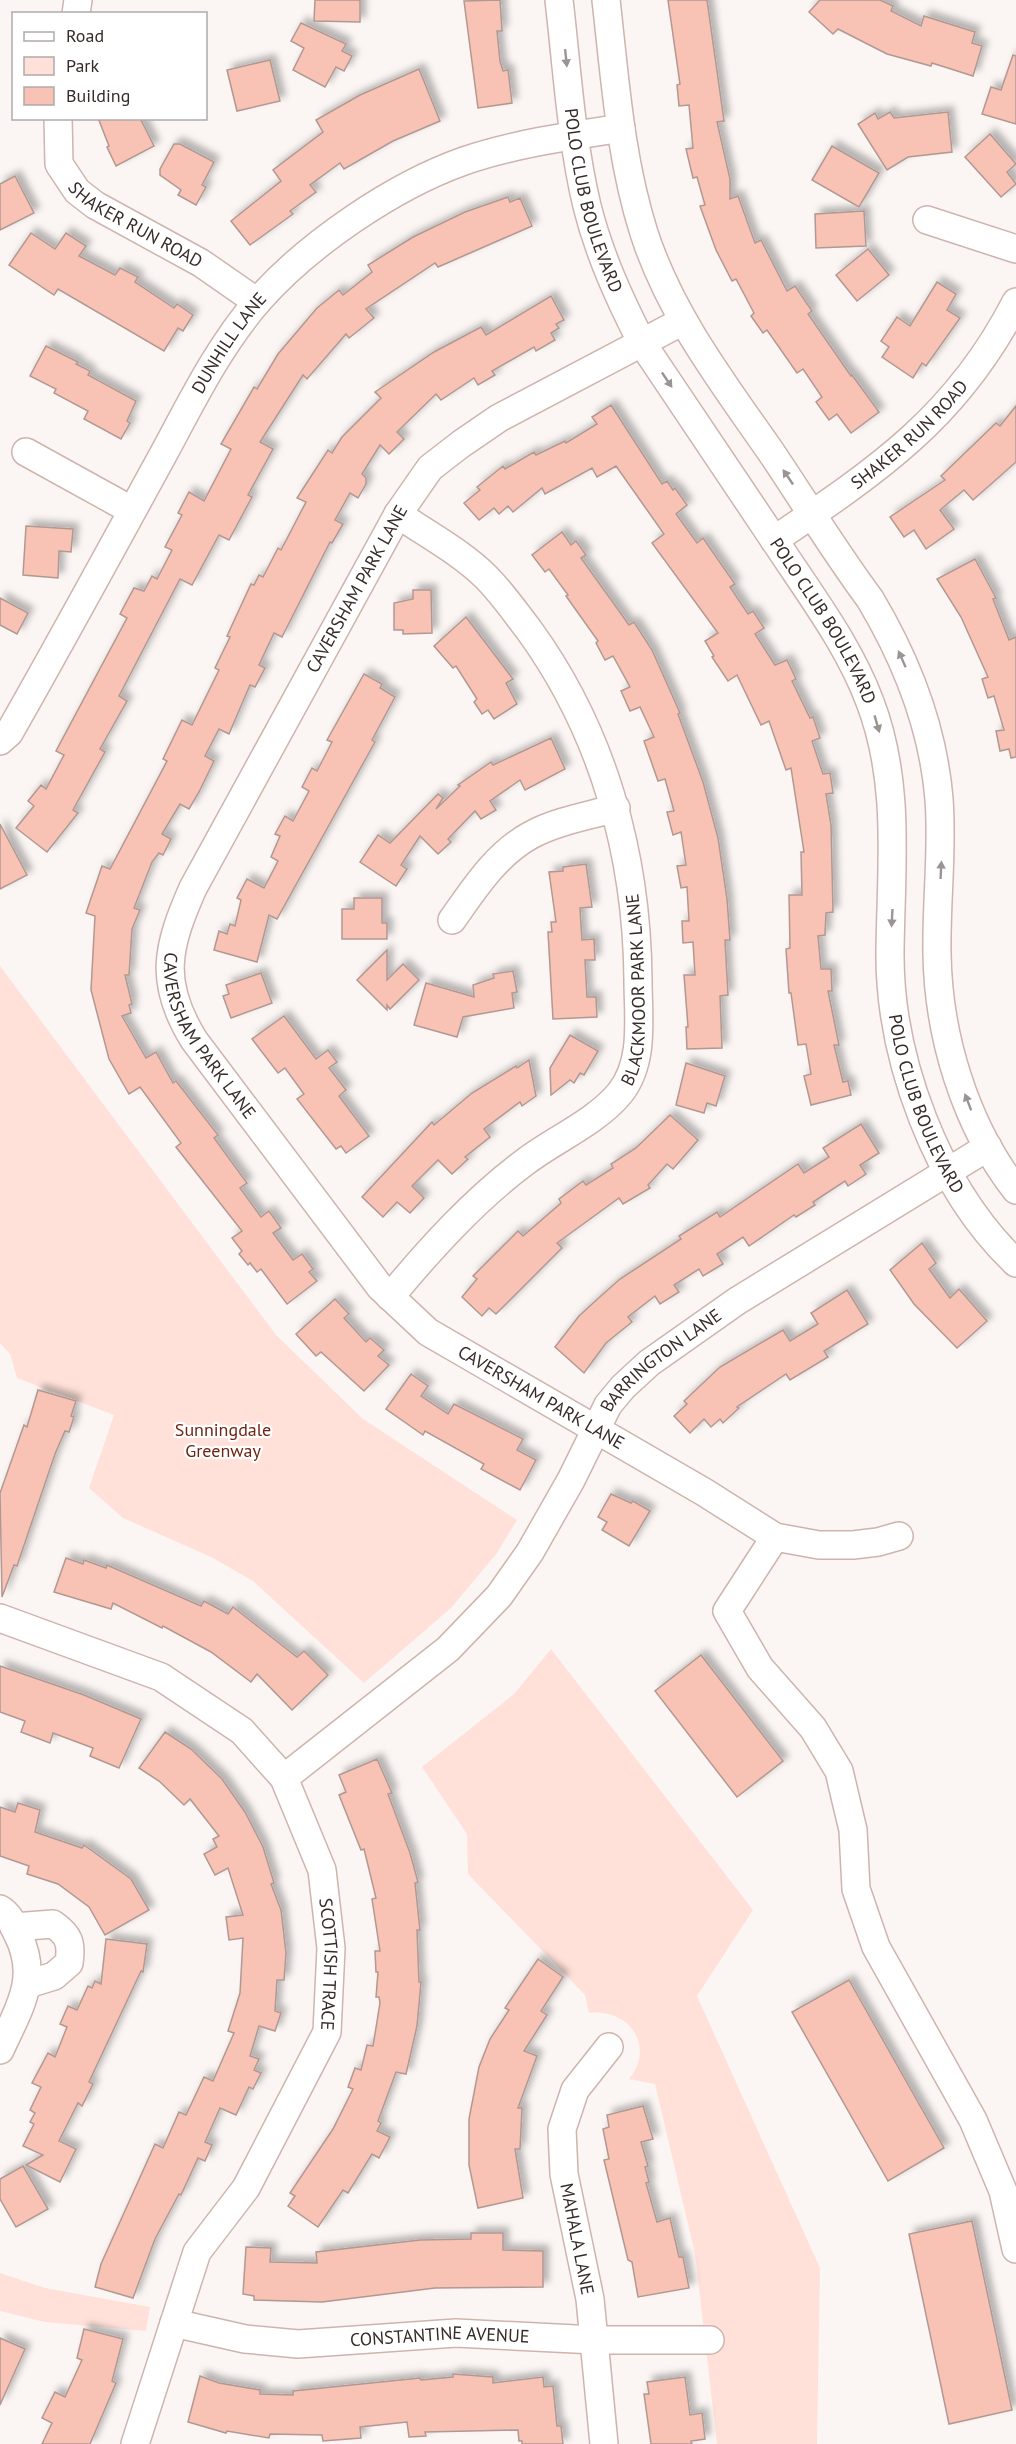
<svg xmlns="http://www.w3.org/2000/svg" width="1016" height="2444" font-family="'PT Sans',sans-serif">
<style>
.green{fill:#ffe1d9}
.building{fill:#f8c3b5;stroke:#b29892;stroke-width:1.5;filter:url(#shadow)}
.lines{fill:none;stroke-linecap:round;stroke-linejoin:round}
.minor-casing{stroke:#cfb4ad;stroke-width:30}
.minor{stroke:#fff;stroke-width:27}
.oneway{fill:#9a9594}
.labels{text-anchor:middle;stroke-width:4.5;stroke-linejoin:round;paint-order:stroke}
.street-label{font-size:18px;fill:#352b28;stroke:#fff}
.park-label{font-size:18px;fill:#6f2310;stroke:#fff}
</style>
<defs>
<filter id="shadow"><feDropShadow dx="5.5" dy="-5.5" stdDeviation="3" flood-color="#0004"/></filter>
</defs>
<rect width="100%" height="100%" fill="#fbf6f4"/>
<g class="green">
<path d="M0 966 276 1335 363 1419 517 1520 497 1553 451 1608 364 1683 253 1581 211 1557 123 1518 89 1488 114 1415 17 1378 10 1354 0 1343Z"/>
<path d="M551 1649 753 1910 697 1996 820 2268 817 2444H717L695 2254 655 2084 629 2079C656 2046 629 2008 589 2013L585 1995 468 1874 467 1834 422 1767 514 1694Z"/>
<path d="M0 2273 45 2288 150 2307 146 2331 45 2322 0 2311Z"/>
</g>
<g class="building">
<path d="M315 0H360V22L314 21Z"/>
<path d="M500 0 502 31H497L500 61 503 71 508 70 512 103 478 108 464 1Z"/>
<path d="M668 0H707L724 121 717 122 730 179V199L738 196 755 243 761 240 787 291 795 286 812 311 808 314 851 376 852 375 879 412 851 433 837 414 829 420 816 402 822 397 803 369 797 373 767 330 763 333 751 316 754 313 736 279 732 281 716 250 700 206 705 205 697 177 693 178 686 149 693 148 689 105 679 106 677 85 680 84Z"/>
<path d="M820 0H880L893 6 891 11 921 26 924 16 975 32 972 43 982 46 973 76 932 63 931 66 887 54 838 29 833 34 809 12Z"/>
<path d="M301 23 346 44 342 51 352 56 344 71 336 67 325 87 293 70 304 48 291 41Z"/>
<path d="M1013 55 1016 56V124L982 114 991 87 1001 90Z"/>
<path d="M270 60 280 101 237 111 227 70Z"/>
<path d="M419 69 440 121 393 141 344 169 340 163 310 185 316 192 290 211 293 214 250 245 231 221 281 181 273 170 323 132 316 120 360 95Z"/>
<path d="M890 112 894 118 948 112 952 152 908 157 887 170 858 124 875 113 878 119Z"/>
<path d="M98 118H140L154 146 116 166 107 147 109 146Z"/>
<path d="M990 134 1016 164 1007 172 1016 184 1001 197 965 157Z"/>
<path d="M174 144H180L214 162 202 185 206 187 196 205 178 195 181 190 160 175V169Z"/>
<path d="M832 146 879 173 859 207 812 180Z"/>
<path d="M15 176 34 213 0 230V184Z"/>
<path d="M508 197 510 202 520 198 532 226 438 267 435 263 366 309 374 318 349 338 346 334 307 379 303 375 260 442 273 449 248 495 252 497 229 540 219 535 192 585 180 579 119 696 127 701 100 749 105 752 73 810 78 813 47 852 16 828 34 806 28 801 41 785 46 789 64 755 56 751 127 618 120 614 134 588 144 591 152 576 157 579 172 550 165 547 182 515 178 513 189 492 204 501 231 449 221 444 254 387 257 389 278 354 317 308 339 290 343 295 372 272 368 265 413 237 465 212Z"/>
<path d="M864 211 866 246 816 248 815 214Z"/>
<path d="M31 233 55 249 66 233 86 246 79 256 115 275 120 268 138 277 135 282 174 308 177 304 193 315 183 331 178 328 164 351 58 289 54 295 9 265Z"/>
<path d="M868 249 889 275 857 301 836 275Z"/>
<path d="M937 282 956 294 947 310 960 318 926 366 922 363 913 378 882 357 889 347 881 341 897 317 910 326Z"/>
<path d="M551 296 564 320 556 324 559 328 551 333 555 340 536 351 534 347 492 371 495 375 478 385 474 378 441 400 436 394 397 432 404 439 389 454 380 445 362 474 366 478V484L358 498 350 493 335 520 343 524 332 543 330 542 282 637 274 633 259 665 265 668 255 687 250 685 229 734 219 729 205 756 214 761 199 792 189 809 180 804 162 834 171 839 163 855 159 853 152 862 134 908 140 910 132 929 129 975H125L132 1004 129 1005 131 1013 122 1016 146 1058 156 1052 173 1083 176 1081 218 1135 214 1138 247 1183 240 1188 261 1217 269 1211 281 1228 273 1233 293 1260 302 1254 313 1269 309 1272 317 1281 287 1304 261 1269 257 1272 250 1263 248 1265 239 1254 242 1251 232 1238 242 1231 176 1147 181 1143 140 1087 129 1094 109 1059 91 990 95 916 86 913 102 866 110 869 167 761 163 759 182 720 192 725 219 670 215 668 230 637 227 636 251 584 254 585 259 575 263 577 278 548 281 550 306 502 297 498 328 450 332 453 342 437 381 398 375 392 434 352 481 327 486 335Z"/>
<path d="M46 346 78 362 76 364 90 371 88 375 136 401 127 421 130 423 121 439 84 419 88 411 54 393 56 389 30 376Z"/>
<path d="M611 405 662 484 667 481 673 490 675 488 687 505 676 514 697 543 703 538 735 584 730 587 748 614 753 611 764 628 755 634 775 665 787 660 796 679 792 681 810 718 813 717 820 738 812 741 823 774 830 773 833 793 826 794 831 825 833 912 826 913 825 935 818 936 821 969H831L832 991H828L839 1045H834L843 1082 848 1081 851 1095 811 1105 804 1076 811 1074 806 1044 798 1045 791 993H789L786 949 790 948 789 895H802L801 852H804L791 768 786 770 769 721 761 725 737 675 728 681 712 657 714 656 705 641 718 633 652 543 664 534 616 466 597 477 592 468 545 494 542 488 513 512 508 506 499 514 494 508 479 520 464 503 480 490 477 487 503 466 505 469 534 452 536 455 565 441 566 443 597 424 592 417Z"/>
<path d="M1016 406V462L973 500 964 490 940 510 954 529 926 549 914 530 904 537 890 517 945 480 941 476 996 423 1000 426Z"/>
<path d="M26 526 73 529 71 552 59 551 58 578 23 575Z"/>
<path d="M562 532 571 545 576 541 586 555 581 558 629 625 634 622 652 650 680 713 678 714 703 782 718 838 727 899 730 940H725L728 995 720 996 722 1048 687 1049 686 1027H688L684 975H695L693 942 683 943 682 921H689L687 887 681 888 677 866 686 865 681 832 673 835 667 812 674 811 665 779 658 781 644 741 654 737 640 707 630 711 621 691 630 687 613 656 605 660 596 643 598 641 566 596 568 595 549 569 545 572 532 555Z"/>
<path d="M975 559 996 598 993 599 1009 640 1016 637V757L1011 758 1009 749 1000 751 996 731 1004 730 994 696 988 698 982 679 988 677 961 617 937 579Z"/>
<path d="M413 590H431L432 633 403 634V630H394V603L413 599Z"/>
<path d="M0 598 28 613 17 634 0 625Z"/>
<path d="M466 617 513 679 506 683 517 704 494 719 488 710 482 714 474 702 477 699 456 666 453 668 434 646Z"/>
<path d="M364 674 382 684 380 688 395 697 372 740 375 742 277 919 269 915 257 962 214 950 219 931 227 934 230 924 235 926 241 900 237 898 247 879 264 888 278 861 271 857 280 836 275 834 285 816 293 821 309 791 302 787 312 768 317 771 332 742 327 740Z"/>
<path d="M551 738 565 769 525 790 520 780 490 801 496 810 481 819 475 811 448 839 451 842 438 854 420 836 401 865 407 869 396 886 360 862 378 835 390 843 438 794 443 798 436 809 460 786 458 785 491 762 493 765Z"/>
<path d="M0 824 27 875 0 889Z"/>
<path d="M586 864 592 907 580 908 582 940 594 939 595 960H585L587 997H596L597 1017 553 1019 548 932H552L551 922H556L549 872 563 871V867Z"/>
<path d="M354 898H382V923H387V939H342V909H354Z"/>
<path d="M387 950V980L403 964 419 980 390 1009 387 1005V1010L357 980Z"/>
<path d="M513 971 517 992 512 993 514 1008 463 1017 457 1037 414 1025 426 983 474 997 473 985 494 978 493 974Z"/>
<path d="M261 973 272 1003 231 1018 223 996 229 994 226 985Z"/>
<path d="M284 1016 316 1059 328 1050 337 1062 329 1068 346 1090 339 1096 369 1136 346 1153 341 1146 336 1149 297 1099 304 1094 285 1068 278 1073 252 1039Z"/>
<path d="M570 1035 598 1051 584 1075 580 1073 574 1083 570 1080 551 1095 550 1068Z"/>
<path d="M529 1060 536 1096 522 1106 520 1102 484 1129 490 1137 465 1157 468 1159 452 1174 438 1160 412 1186 424 1198 410 1213 397 1202 383 1217 362 1197 432 1122 434 1125 472 1093 516 1066 517 1068Z"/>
<path d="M686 1063 725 1076 716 1106 707 1103 704 1113 676 1105Z"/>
<path d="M670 1115 698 1140 673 1169 667 1164 648 1185 650 1188 623 1204 619 1198 557 1243 562 1248 496 1314 489 1308 482 1316 462 1297 477 1279 473 1276 518 1231 523 1236 561 1203 559 1199 583 1181 586 1185 613 1168 611 1164 636 1148Z"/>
<path d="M861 1124 879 1153 860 1165 866 1174 848 1186 845 1181 813 1202 815 1205 796 1217 794 1215 749 1246 743 1237 717 1254 723 1264 703 1276 699 1269 674 1285 679 1292 660 1304 655 1296 628 1317 632 1322 606 1343 584 1373 555 1347 579 1316 603 1294 620 1279 681 1239 679 1236 717 1212 720 1217 798 1164 804 1173 829 1157 823 1148Z"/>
<path d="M922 1243 936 1263 929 1269 950 1298 959 1289 987 1321 957 1348 914 1304 890 1270Z"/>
<path d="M847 1290 868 1324 824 1351 828 1357 790 1380 786 1374 737 1407 739 1408 723 1423 720 1419 711 1427 704 1419 690 1433 674 1416 687 1404 684 1401 720 1367 783 1330 790 1341 818 1324 811 1313Z"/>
<path d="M335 1299 349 1314 344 1318 366 1342 370 1338 384 1350 378 1356 389 1365 364 1391 321 1352 316 1356 296 1334Z"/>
<path d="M411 1374 428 1386 421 1396 448 1414 454 1404 523 1439 517 1450 536 1460 520 1490 481 1469 484 1464 425 1431 423 1435 386 1409Z"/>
<path d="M38 1390 76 1401 71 1416 74 1417 69 1432 65 1431 55 1454 17 1566 14 1565 2 1597 0 1493 24 1425 27 1427Z"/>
<path d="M611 1494 631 1503 633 1501 650 1511 629 1546 602 1530 607 1522 598 1517Z"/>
<path d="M66 1558 83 1564 84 1560 106 1568 107 1565 201 1606 204 1601 228 1614 233 1607 297 1657 304 1651 328 1675 292 1710 257 1674 251 1682 211 1652 163 1626 162 1628 113 1603 111 1609 54 1592Z"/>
<path d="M701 1655 783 1761 737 1797 655 1691Z"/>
<path d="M0 1666 84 1695 141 1719 119 1768 90 1756 93 1748 53 1733 50 1743 21 1732 25 1721 0 1712Z"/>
<path d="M165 1732 191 1749 222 1779 245 1812 263 1847 274 1883 271 1884 281 1910 286 1953 284 1980H277L275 2011 281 2013 275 2031 259 2026 250 2056 259 2059 254 2070 261 2073 253 2089 249 2087 236 2115 220 2108 205 2142 212 2145 205 2161 198 2158 181 2195 179 2194 155 2239 133 2298 95 2287 101 2264 155 2144 163 2148 179 2112 186 2115 204 2077 213 2081 234 2033 228 2031 240 1993 243 1938 229 1940 226 1917 243 1915 228 1868 215 1875 204 1854 217 1847 213 1839 219 1836 190 1799 184 1805 159 1781 139 1768Z"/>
<path d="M377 1759 392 1793 388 1794 410 1853 418 1882 415 1883 420 1930H417L419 1982H421L417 2026 406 2074 396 2072 378 2121 381 2123 377 2131 390 2137 379 2158 372 2154 348 2193 343 2190 318 2227 288 2206 295 2196 290 2193 333 2129 353 2089 348 2087 355 2068 361 2070 367 2045 373 2046 380 2003 379 1997H376L378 1972H376L375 1951H380L372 1899 376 1898 364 1849 361 1850 339 1795 346 1792 339 1775Z"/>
<path d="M18 1803 40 1810 35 1832 82 1848 84 1845 131 1879 149 1910 105 1935 89 1907 58 1884 27 1874 29 1866 0 1856V1807L15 1812Z"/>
<path d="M106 1939 147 1944 143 1972 141 1971 89 2082 93 2084 82 2106 78 2103 59 2141 76 2149 60 2182 26 2165 43 2155 23 2146 34 2124 30 2122 35 2113 30 2110 41 2087 32 2083 48 2053 55 2057 67 2027 60 2024 68 2006 77 2010 88 1986 92 1988 95 1981 101 1984Z"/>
<path d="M538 1959 563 1977 541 2011 547 2015 524 2051 537 2056 518 2108H522L520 2149H515L523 2198 478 2208 469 2165V2119L479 2067 490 2039 509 2010 505 2008Z"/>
<path d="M849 1980 944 2148 888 2181 792 2012Z"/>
<path d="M643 2106 653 2139 641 2142 648 2166 645 2167 649 2182 646 2183 657 2222 670 2218 679 2257H683L689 2288 638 2297 632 2262 628 2260 604 2160 609 2159 603 2129 609 2127 607 2115Z"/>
<path d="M23 2166 48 2209 16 2227 0 2199V2179Z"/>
<path d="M972 2221 1012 2410 949 2424 909 2234Z"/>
<path d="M471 2233H503V2250L543 2251V2287L435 2288 322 2302 254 2300V2296L243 2294 246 2247 271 2248 270 2262 317 2263 316 2252 420 2240 471 2239Z"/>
<path d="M84 2329 123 2339 112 2381 116 2383 90 2444H42L52 2423 42 2418 55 2392 65 2397 82 2360 77 2358Z"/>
<path d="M0 2338 25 2349 0 2405Z"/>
<path d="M453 2374 493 2377V2383L543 2377 544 2387 553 2386 557 2426H561L563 2444H522V2441H519L518 2430 425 2432 426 2436 409 2437 407 2422 360 2427 361 2438 323 2441 322 2435 270 2434 269 2438 227 2431 226 2433 188 2422 200 2376 219 2383 260 2390V2394L293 2395V2391L420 2378 421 2380 453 2377Z"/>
<path d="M685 2377 690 2415 702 2413 705 2439 691 2441 692 2444H651L644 2394H649L647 2382Z"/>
</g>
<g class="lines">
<defs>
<g id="minor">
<path id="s1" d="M559 0C567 68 571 139 587 206 599 254 619 298 642 343 687 411 733 479 779 547 812 597 849 646 870 702 901 783 891 866 890 951 889 1058 937 1188 1016 1263"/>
<path d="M606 0C615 78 620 158 644 233 670 314 723 383 771 452 804 501 835 552 870 599 907 661 933 726 939 799 943 851 936 901 937 953 938 1035 965 1125 1016 1190"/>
<path d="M76 14 78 0"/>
<path id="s2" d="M58 118 59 164 77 191 95 205 201 263 257 302"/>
<path d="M927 220 1016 249"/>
<path id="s3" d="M683 321 499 418 461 444 430 468 398 514 193 888C167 947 158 982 194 1040L380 1287 428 1332 704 1492 775 1537 819 1545H853L878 1542 899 1536"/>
<path d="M26 452 131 510"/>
<path id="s4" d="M774 540C878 470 957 417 1016 302"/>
<path id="s5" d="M0 741 9 733C62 640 113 546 164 453 192 401 219 346 258 301 307 245 393 186 464 161 514 144 569 136 621 128"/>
<path d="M452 920C474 889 496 854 531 835 557 821 588 816 616 808"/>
<path id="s6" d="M390 1297C430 1249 474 1200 525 1162 555 1139 595 1123 620 1093 645 1062 638 1017 638 980 637 854 603 732 529 630 515 612 502 593 486 577 461 552 426 534 398 514"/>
<path d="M775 1537 727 1611 760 1668 813 1728 839 1771 853 1830 856 1889 876 1947 973 2120 1003 2191 1016 2249"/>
<path id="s7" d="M0 1618 161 1677 242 1731 284 1778 322 1870 331 1948 327 2032 246 2188 197 2252 135 2444"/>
<path id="s8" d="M284 1778 448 1649 499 1596 530 1552 571 1480 608 1405 623 1387 649 1363 737 1301 988 1147"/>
<path d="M0 1909C10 1915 13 1925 18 1935 40 1979 18 2010 0 2050"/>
<path d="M14 1927 53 1924C69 1935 72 1943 69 1963L54 1976 28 1984"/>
<path id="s9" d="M174 2323 245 2339 298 2344 456 2333 595 2340H710"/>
<path d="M604 2444 590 2299 564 2174 562 2129 575 2090 609 2047"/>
</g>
</defs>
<use href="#minor" class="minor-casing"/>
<use href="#minor" class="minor"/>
</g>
<defs><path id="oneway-solid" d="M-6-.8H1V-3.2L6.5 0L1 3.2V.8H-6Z" transform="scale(1.5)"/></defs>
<g class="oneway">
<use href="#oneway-solid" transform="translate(566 58) rotate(84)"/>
<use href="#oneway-solid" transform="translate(667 380) rotate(56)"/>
<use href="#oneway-solid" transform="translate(788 477) rotate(-124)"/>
<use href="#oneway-solid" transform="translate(902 659) rotate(-114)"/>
<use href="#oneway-solid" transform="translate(877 724) rotate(74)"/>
<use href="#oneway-solid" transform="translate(941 870) rotate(-87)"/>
<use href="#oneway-solid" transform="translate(892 918) rotate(93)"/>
<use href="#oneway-solid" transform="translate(968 1102) rotate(-111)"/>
</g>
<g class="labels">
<g class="street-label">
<text dy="6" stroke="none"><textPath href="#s1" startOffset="204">POLO CLUB BOULEVARD</textPath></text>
<text dy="6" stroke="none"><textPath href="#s2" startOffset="146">SHAKER RUN ROAD</textPath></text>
<text dy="6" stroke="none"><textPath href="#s5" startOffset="460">DUNHILL LANE</textPath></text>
<text dy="6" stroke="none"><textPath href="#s4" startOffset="172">SHAKER RUN ROAD</textPath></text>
<text transform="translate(357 589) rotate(-61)" y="6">CAVERSHAM PARK LANE</text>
<text dy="6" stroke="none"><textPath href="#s1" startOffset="688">POLO CLUB BOULEVARD</textPath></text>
<text dy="6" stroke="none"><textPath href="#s6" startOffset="416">BLACKMOOR PARK LANE</textPath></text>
<text dy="6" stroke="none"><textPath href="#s3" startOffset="938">CAVERSHAM PARK LANE</textPath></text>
<text dy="6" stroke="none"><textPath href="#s1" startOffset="1192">POLO CLUB BOULEVARD</textPath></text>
<text dy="6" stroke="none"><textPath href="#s8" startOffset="572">BARRINGTON LANE</textPath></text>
<text dy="6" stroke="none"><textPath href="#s3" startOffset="1442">CAVERSHAM PARK LANE</textPath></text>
<text dy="6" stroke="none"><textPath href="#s7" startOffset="526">SCOTTISH TRACE</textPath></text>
<text transform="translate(577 2239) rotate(79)" y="6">MAHALA LANE</text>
<text dy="6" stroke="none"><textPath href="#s9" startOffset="268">CONSTANTINE AVENUE</textPath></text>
</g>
<g class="park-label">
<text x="223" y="1436">Sunningdale<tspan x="223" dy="21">Greenway</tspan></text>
</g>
</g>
<rect x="12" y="12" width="195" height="108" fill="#ffffff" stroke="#aeaaa9" stroke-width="1.5"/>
<rect x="24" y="32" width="30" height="9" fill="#ffffff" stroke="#aeaaa9" stroke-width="1.5"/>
<text x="66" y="42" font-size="18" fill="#352b28">Road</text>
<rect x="24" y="57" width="30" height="18" fill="#ffe1d9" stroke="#aeaaa9" stroke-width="1.5"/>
<text x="66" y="72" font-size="18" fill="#352b28">Park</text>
<rect x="24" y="87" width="30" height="18" fill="#f8c3b5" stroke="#aeaaa9" stroke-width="1.5"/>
<text x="66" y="102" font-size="18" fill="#352b28">Building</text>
</svg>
